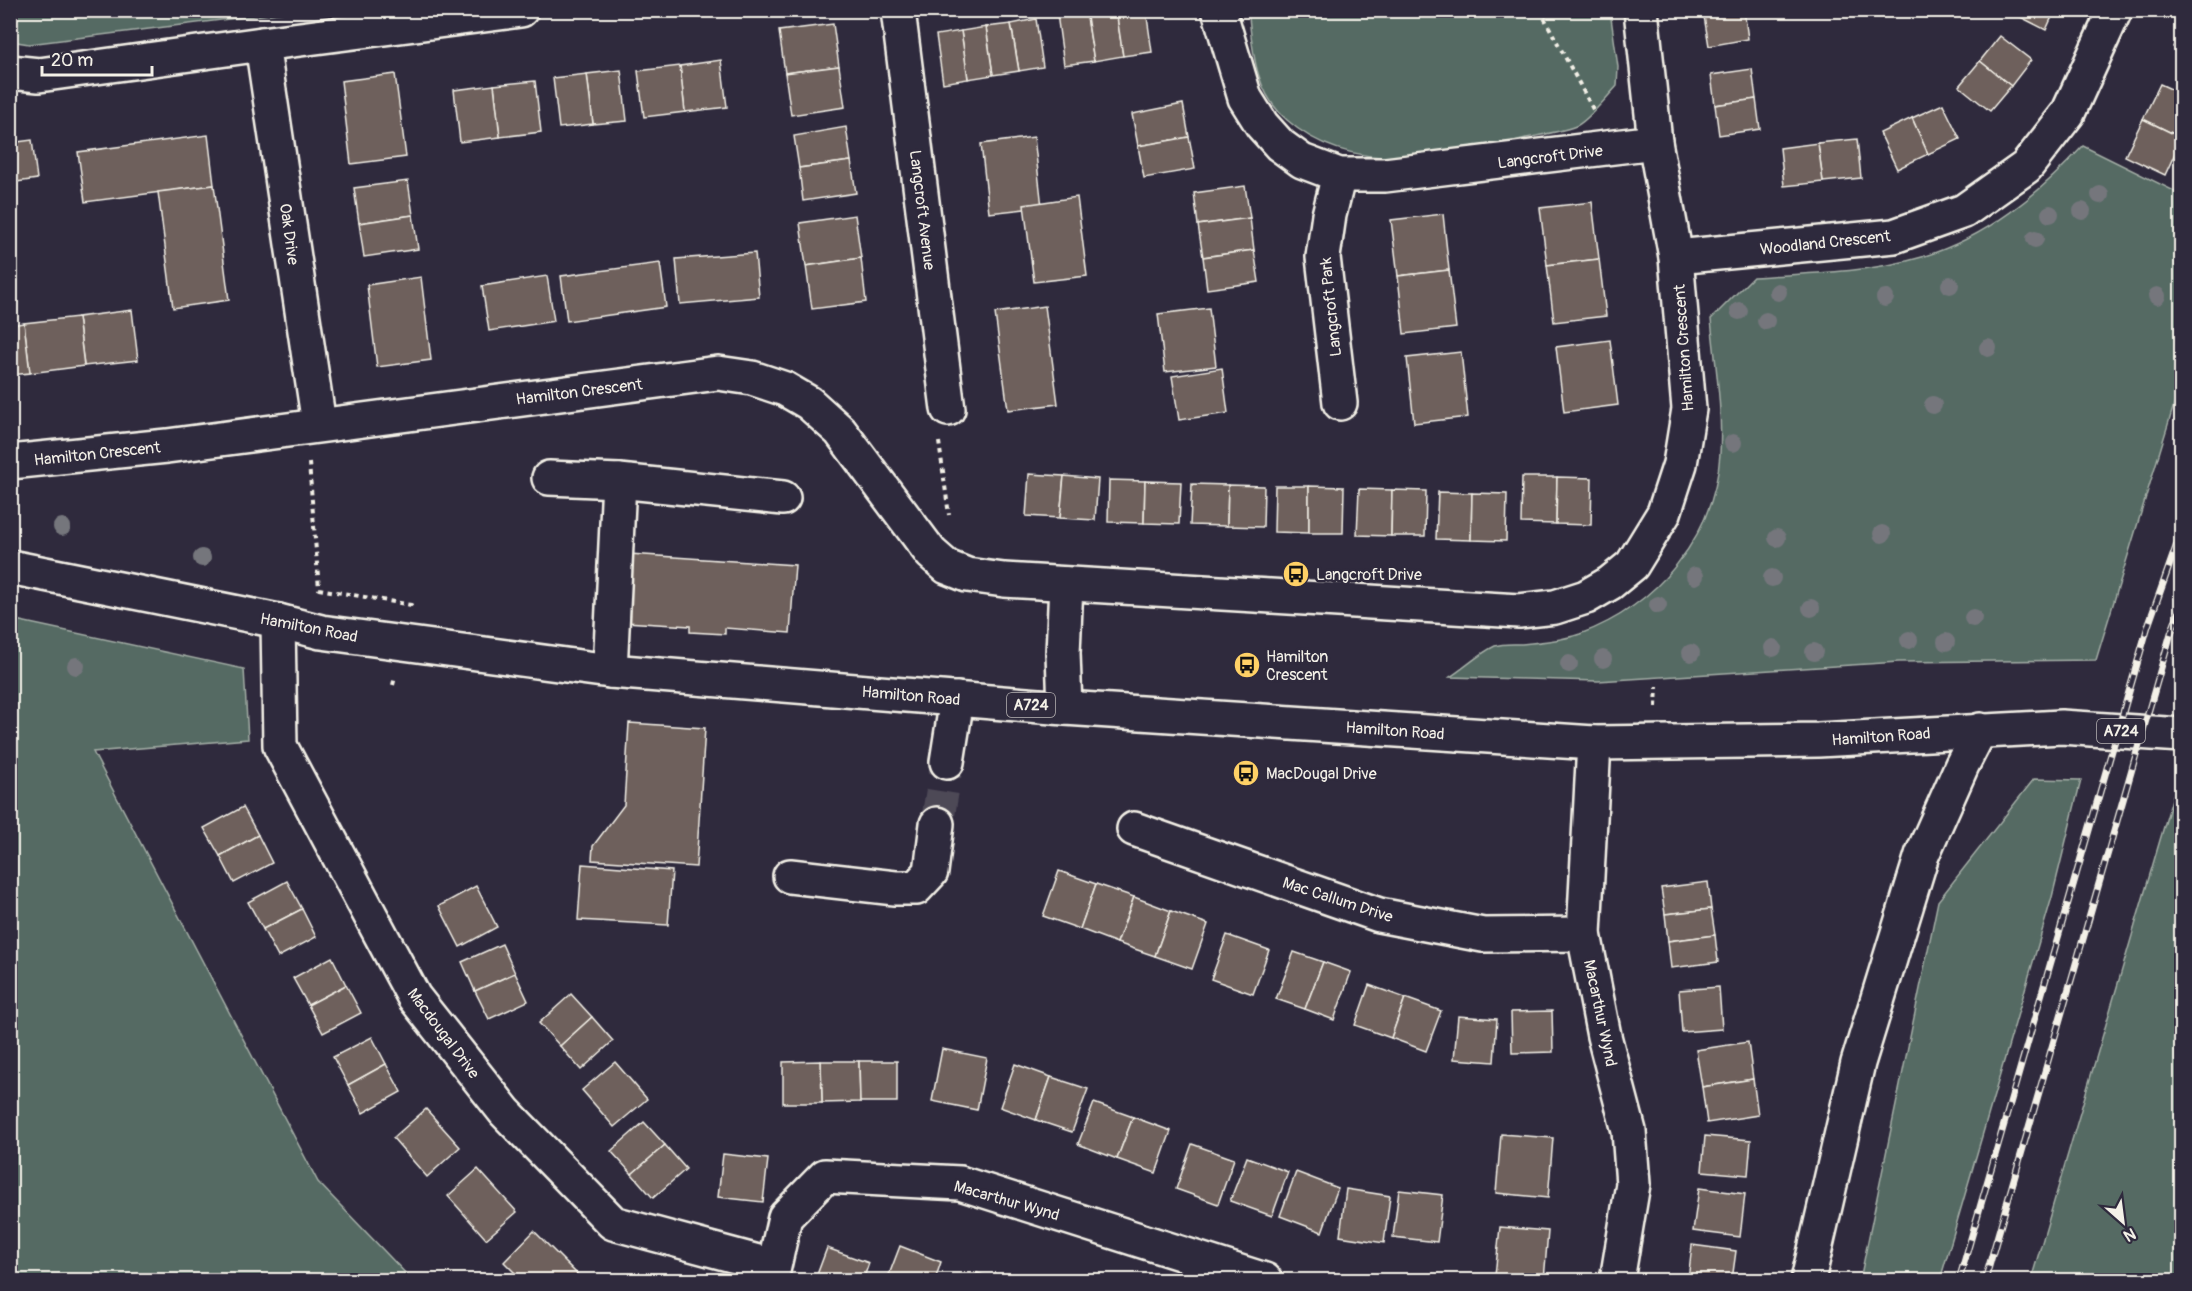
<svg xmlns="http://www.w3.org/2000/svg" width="2192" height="1291" font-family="Pangolin,sans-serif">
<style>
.green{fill:#546a64;stroke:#a4aea6;stroke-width:1.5}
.building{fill:#6e605c;stroke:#f4f1e8;stroke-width:1.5}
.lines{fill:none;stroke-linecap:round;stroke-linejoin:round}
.minor-tunnel{stroke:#4d4857;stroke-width:33;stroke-dasharray:33 16;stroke-linecap:butt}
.minor-casing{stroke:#f4f1e8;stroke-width:38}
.major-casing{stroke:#f4f1e8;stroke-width:38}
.path{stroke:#f4f1e8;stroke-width:4;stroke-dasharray:4.5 4.5;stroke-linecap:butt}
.minor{stroke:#2f2a3d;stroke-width:33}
.major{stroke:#2f2a3d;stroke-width:33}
.rail-casing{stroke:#f4f1e8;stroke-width:7}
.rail{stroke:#2f2a3d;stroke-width:4.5;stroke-dasharray:14;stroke-linecap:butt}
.tree{fill:#74767b}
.labels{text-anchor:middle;stroke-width:5;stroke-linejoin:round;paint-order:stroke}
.shield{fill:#2f2a3d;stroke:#b9b5b5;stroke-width:1.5}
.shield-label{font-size:15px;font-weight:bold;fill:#f4f1e8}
.street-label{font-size:16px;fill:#f4f1e8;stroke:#2f2a3d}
.poi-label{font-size:16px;fill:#f4f1e8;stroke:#2f2a3d;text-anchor:start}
</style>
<rect width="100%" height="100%" fill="#2f2a3d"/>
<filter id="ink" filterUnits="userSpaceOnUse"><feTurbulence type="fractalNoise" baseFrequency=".0167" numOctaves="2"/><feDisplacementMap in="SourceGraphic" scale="12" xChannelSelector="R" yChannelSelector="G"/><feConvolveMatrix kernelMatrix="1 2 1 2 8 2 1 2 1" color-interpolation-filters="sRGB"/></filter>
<g filter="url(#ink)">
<g class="green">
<path d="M10 11 11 10 294 11 29 44 11 41Z"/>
<path d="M1245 11H1610L1618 67 1617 86C1609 95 1588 120 1578 125 1566 131 1540 135 1526 138 1450 158 1351 177 1287 120 1256 93 1253 55 1249 17Z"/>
<path d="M2083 146 2174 191 2182 188 2181 382 2096 660 1899 662 1598 681 1450 677C1464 668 1480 653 1495 646 1503 643 1514 644 1522 644 1542 642 1562 640 1580 634 1656 606 1715 537 1720 454 1723 410 1715 363 1711 319L1753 277C1809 273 1868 273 1922 257 1987 237 2038 195 2083 146Z"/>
<path d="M11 619 244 669 248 739 93 752 318 1182 412 1280H11Z"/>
<path d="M2034 779 2081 780 2052 897 1940 1280H1860L1938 901Z"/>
<path d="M2175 789H2182L2181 1280H2031Z"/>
</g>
<g class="building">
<path d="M1086 10 1094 61 1064 65 1057 14Z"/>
<path d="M1086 10H1116L1123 56 1094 61Z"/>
<path d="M1116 10H1146L1152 52 1123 56Z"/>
<path d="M1703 10H1738L1704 16Z"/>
<path d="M1738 10H1744L1748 39 1709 46 1704 16Z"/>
<path d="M2007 10H2055L2046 30Z"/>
<path d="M1036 19 1043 67 1019 71 1011 24Z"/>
<path d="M833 24 839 66 785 73 779 31Z"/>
<path d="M1011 24 1019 71 993 75 986 27Z"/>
<path d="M986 27 993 75 968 79 961 31Z"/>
<path d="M2182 29V51L2173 47Z"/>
<path d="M961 31 968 79 943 83 936 35Z"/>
<path d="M2000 36 2031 60 2011 86 1980 61Z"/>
<path d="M721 60 727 107 685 112 680 66Z"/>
<path d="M1980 61 2011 86 1990 111 1959 86Z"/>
<path d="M680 66 685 112 644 117 638 71Z"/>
<path d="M839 66 845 107 791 115 785 73Z"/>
<path d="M1752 69 1756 99 1715 105 1711 75Z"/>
<path d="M621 70 627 121 593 124 587 74Z"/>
<path d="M395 74 406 157 351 164 341 81Z"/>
<path d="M587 74 593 124 559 128 553 78Z"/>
<path d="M535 81 541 132 500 137 494 85Z"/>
<path d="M2160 84 2182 94V138L2143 119Z"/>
<path d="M494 85 500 137 460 142 454 90Z"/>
<path d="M1756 99 1760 129 1719 135 1715 105Z"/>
<path d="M1183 104 1189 137 1138 146 1132 114Z"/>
<path d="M1943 104 1960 139 1928 154 1912 118Z"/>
<path d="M1912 118 1928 154 1897 169 1880 133Z"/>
<path d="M2143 119 2182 138 2165 175 2125 156Z"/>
<path d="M846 127 851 161 799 168 794 136Z"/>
<path d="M208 135 214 185 85 202 78 152Z"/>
<path d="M1034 137 1042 207 989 213 981 144Z"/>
<path d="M1189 137 1195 169 1144 178 1138 146Z"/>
<path d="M1857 139 1861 178 1823 182 1818 143Z"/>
<path d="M32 140 37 179 10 183V143Z"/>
<path d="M1818 143 1823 182 1784 186 1780 148Z"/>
<path d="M851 161 856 193 803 201 799 168Z"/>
<path d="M408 181 413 215 359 223 354 188Z"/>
<path d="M214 185 229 300 173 308 158 192Z"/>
<path d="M1245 186 1250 218 1198 225 1194 193Z"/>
<path d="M1077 197 1087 276 1034 282 1024 205Z"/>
<path d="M1592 202 1599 259 1547 265 1540 208Z"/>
<path d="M1443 214 1449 270 1398 276 1391 220Z"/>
<path d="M413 215 418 249 364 257 359 223Z"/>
<path d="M855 215 861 258 806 266 800 223Z"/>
<path d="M1250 218 1254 250 1203 257 1198 225Z"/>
<path d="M1254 250 1259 282 1207 289 1203 257Z"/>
<path d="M755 253 759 297 680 304 676 259Z"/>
<path d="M861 258 866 302 812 309 806 266Z"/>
<path d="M1599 259 1606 316 1554 322 1547 265Z"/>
<path d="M660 263 666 307 567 321 561 276Z"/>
<path d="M1449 270 1456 328 1404 334 1398 276Z"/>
<path d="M547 276 554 321 489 331 482 286Z"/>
<path d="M421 277 431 360 377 367 367 285Z"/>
<path d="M1045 306 1058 404 1008 410 995 313Z"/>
<path d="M1209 308 1216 366 1165 372 1158 314Z"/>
<path d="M132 310 138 360 84 366 78 317Z"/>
<path d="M78 317 84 366 30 373 24 323Z"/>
<path d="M24 323 30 373 10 375V325Z"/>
<path d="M1610 340 1618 405 1564 412 1556 347Z"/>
<path d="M1461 352 1468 417 1414 423 1407 358Z"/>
<path d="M1222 368 1228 413 1179 420 1172 376Z"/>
<path d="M1029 474 1064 476 1060 518 1026 516Z"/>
<path d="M1064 476 1098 479 1095 520 1060 518Z"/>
<path d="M1522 477H1557L1556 524 1521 523Z"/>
<path d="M1557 477 1592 478 1591 525 1556 524Z"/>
<path d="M1109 480 1145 481 1144 523 1108 522Z"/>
<path d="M1145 481 1181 482 1179 524 1144 523Z"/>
<path d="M1192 484 1228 485 1227 526 1190 525Z"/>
<path d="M1228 485 1264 486 1263 527 1227 526Z"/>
<path d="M1275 486H1309V533L1274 532Z"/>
<path d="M1309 486 1344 487 1343 533H1309Z"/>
<path d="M1359 489 1392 490 1391 536 1357 535Z"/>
<path d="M1392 490 1426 491 1425 536H1391Z"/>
<path d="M1438 492 1472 493 1471 540 1436 539Z"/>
<path d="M1472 493 1507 494 1506 541 1471 540Z"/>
<path d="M629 554 795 565 790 633 725 628V634L690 632V626L625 622Z"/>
<path d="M629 723 705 728 696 867 592 860 593 846 624 805Z"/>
<path d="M243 807 258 835 220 856 204 828Z"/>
<path d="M258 835 272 863 234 883 220 856Z"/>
<path d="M582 864 672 871 668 925 578 920Z"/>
<path d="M1059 871 1096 884 1080 929 1043 916Z"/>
<path d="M287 881 302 909 263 929 248 902Z"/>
<path d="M1708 882 1711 909 1665 914 1661 888Z"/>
<path d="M1096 884 1134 897 1117 943 1080 929Z"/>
<path d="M476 886 497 927 460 947 439 906Z"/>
<path d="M1134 897 1171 911 1155 956 1117 943Z"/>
<path d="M302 909 316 937 278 957 263 929Z"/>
<path d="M1711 909 1715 935 1668 941 1665 914Z"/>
<path d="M1171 911 1208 924 1192 969 1155 956Z"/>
<path d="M1227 935 1269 950 1253 994 1211 979Z"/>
<path d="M1715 935 1718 962 1671 968 1668 941Z"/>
<path d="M502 944 515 973 475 991 462 962Z"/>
<path d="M1294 952 1323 962 1305 1009 1276 999Z"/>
<path d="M332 957 346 985 308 1005 293 978Z"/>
<path d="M1323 962 1351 972 1334 1020 1305 1009Z"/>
<path d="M515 973 528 1001 489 1019 475 991Z"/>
<path d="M346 985 361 1013 323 1033 308 1005Z"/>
<path d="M1369 985 1405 998 1391 1038 1355 1025Z"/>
<path d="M1719 987 1722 1029 1682 1032 1679 990Z"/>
<path d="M571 994 592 1017 560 1046 539 1023Z"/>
<path d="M1405 998 1441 1011 1426 1051 1391 1038Z"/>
<path d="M1552 1011 1553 1052 1512 1053 1511 1012Z"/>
<path d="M1458 1016 1497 1019 1494 1062 1454 1059Z"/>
<path d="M592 1017 613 1041 581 1070 560 1046Z"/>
<path d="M372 1037 386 1064 348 1085 333 1057Z"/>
<path d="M1748 1042 1753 1079 1702 1087 1696 1050Z"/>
<path d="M942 1049 987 1058 977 1110 932 1101Z"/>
<path d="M821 1061H859L860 1102 822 1103Z"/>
<path d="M821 1061 822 1103H783V1062Z"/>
<path d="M859 1061H897V1102H860Z"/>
<path d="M615 1062 647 1099 614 1127 582 1090Z"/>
<path d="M386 1064 401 1092 363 1113 348 1085Z"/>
<path d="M1015 1064 1051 1077 1036 1120 1000 1107Z"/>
<path d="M1051 1077 1088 1089 1072 1132 1036 1120Z"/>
<path d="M1753 1079 1758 1115 1707 1123 1702 1087Z"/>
<path d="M1094 1103 1133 1117 1117 1159 1078 1144Z"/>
<path d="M426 1109 460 1147 427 1177 393 1138Z"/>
<path d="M1133 1117 1171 1131 1156 1173 1117 1159Z"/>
<path d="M644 1122 665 1145 632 1174 611 1151Z"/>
<path d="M1501 1134 1553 1138 1548 1198 1496 1193Z"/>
<path d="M1705 1136 1751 1140 1748 1175 1702 1171Z"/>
<path d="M1192 1144 1234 1159 1218 1204 1176 1189Z"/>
<path d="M665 1145 686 1169 653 1198 632 1174Z"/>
<path d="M723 1154 768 1159 763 1202 718 1197Z"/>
<path d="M1247 1157 1288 1172 1272 1216 1230 1201Z"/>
<path d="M478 1169 517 1212 486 1239 448 1196Z"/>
<path d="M1296 1172 1338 1188 1322 1232 1280 1216Z"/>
<path d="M1699 1188 1745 1194 1740 1237 1693 1231Z"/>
<path d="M1346 1189 1390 1196 1384 1243 1340 1236Z"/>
<path d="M1399 1190 1443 1195 1437 1242 1393 1237Z"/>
<path d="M1500 1227 1548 1231 1544 1280 1495 1276Z"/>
<path d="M534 1231 579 1276 574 1280H522L504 1262Z"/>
<path d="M1692 1245 1736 1251 1732 1280H1688Z"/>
<path d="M900 1246 941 1262 935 1280H887Z"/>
<path d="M827 1248 869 1263 863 1280H815Z"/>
<path d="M977 1273 998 1280H974Z"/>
</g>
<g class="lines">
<path class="minor-tunnel" d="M937 824 947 762"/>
<defs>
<g id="minor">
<path d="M898 10 948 409"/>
<path d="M1219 10 1245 98 1262 125 1280 145 1302 161 1339 175H1385L1655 142"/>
<path d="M262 44 319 424"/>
<path d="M10 72 39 75 262 44 521 10"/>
<path d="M1339 175 1329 215 1323 257 1340 403"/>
<path d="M1676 257 1894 236 1964 211 2026 167 2068 113 2115 10"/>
<path d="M10 462 167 446 718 373 752 378 785 389 809 403 840 431 931 553 947 567 967 575 1004 580 1519 611 1555 607 1586 597 1610 583 1632 565 1664 513 1680 464 1689 409 1676 257 1655 142 1641 10"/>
<path d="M549 478 619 481 783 498"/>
<path d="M278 621 280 746 414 997 505 1112 613 1223 773 1266"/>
<path d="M610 671 619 481"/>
<path d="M1065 708 1063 653 1066 584"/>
<path d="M1594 743 1584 934 1604 1036 1629 1131 1633 1184 1617 1280"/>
<path d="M947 762 957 699"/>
<path d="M1134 829 1379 915 1483 935 1584 934"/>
<path d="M790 876 895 888H916L931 872 937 824"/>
<path d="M771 1280 785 1217 825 1176 960 1183 1265 1280"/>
<path d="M1808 1280 1858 1063 1922 855 1962 765 1980 730"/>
</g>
<path id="major" d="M10 567 278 621 321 632 610 671 1065 708 1594 743 1818 740 2061 727 2182 735"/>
</defs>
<use href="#minor" class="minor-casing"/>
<use href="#major" class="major-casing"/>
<g class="path">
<path d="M1540 10 1595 113"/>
<path d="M939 442 949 515"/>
<path d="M309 463 319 589 411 605 410 608"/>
<path d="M393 685 395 677"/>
<path d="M1656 707 1657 686"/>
</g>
<use href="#minor" class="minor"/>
<use href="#major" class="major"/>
<defs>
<g id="rail">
<path d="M1959 1280 2148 626 2182 530"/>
<path d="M1985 1280 2171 633 2182 604"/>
</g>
</defs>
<use href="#rail" class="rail-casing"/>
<use href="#rail" class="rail"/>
</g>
<g class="tree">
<circle cx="2100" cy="195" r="9"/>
<circle cx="2082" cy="211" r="9"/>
<circle cx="2050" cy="214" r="9"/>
<circle cx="2035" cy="239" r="9"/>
<circle cx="1950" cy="285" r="9"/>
<circle cx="1778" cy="292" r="9"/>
<circle cx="2157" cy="296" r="9"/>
<circle cx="1885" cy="298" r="9"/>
<circle cx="1739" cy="311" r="9"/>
<circle cx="1766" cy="321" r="9"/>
<circle cx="1988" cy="348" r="9"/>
<circle cx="1933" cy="405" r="9"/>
<circle cx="1733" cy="443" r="9"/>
<circle cx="62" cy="527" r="9"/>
<circle cx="1882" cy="534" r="9"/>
<circle cx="1777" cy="538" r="9"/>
<circle cx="202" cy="558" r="9"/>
<circle cx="1695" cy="576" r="9"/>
<circle cx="1772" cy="578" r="9"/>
<circle cx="1658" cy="605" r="9"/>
<circle cx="1811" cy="608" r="9"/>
<circle cx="1973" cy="618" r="9"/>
<circle cx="1909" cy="640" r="9"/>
<circle cx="1946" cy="642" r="9"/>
<circle cx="1773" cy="648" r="9"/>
<circle cx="1814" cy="652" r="9"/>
<circle cx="1691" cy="653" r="9"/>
<circle cx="1603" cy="659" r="9"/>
<circle cx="1569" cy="664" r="9"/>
<circle cx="76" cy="666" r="9"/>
</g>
</g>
<defs>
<symbol id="bus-disc" viewBox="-11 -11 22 22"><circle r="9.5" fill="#ffd166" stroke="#2f2a3d"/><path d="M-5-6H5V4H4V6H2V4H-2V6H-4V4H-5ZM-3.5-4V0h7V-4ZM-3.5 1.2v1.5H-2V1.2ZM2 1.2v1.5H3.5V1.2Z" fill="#111"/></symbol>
</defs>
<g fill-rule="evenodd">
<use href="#bus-disc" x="1281" y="559" width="30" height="30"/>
<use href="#bus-disc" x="1232" y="650" width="30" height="30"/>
<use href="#bus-disc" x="1231" y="758" width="30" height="30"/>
</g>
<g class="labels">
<g class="shield">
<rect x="1007" y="693" width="48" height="24" rx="4.5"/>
<rect x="2097" y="719" width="48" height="24" rx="4.5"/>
</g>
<g class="shield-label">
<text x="1031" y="710">A724</text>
<text x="2121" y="736">A724</text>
</g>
<g class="street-label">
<text transform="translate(1550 156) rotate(-7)" y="6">Langcroft Drive</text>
<text transform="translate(923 210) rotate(83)" y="6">Langcroft Avenue</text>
<text transform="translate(290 234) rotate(82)" y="6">Oak Drive</text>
<text transform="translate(1825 242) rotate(-6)" y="6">Woodland Crescent</text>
<text transform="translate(1330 307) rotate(-96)" y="6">Langcroft Park</text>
<text transform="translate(1683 348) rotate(-94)" y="6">Hamilton Crescent</text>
<text transform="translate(579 391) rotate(-7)" y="6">Hamilton Crescent</text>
<text transform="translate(97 453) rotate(-6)" y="6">Hamilton Crescent</text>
<text transform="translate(309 627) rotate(11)" y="6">Hamilton Road</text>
<text transform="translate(911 695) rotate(5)" y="6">Hamilton Road</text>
<text transform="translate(1395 730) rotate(4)" y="6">Hamilton Road</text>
<text transform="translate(1881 736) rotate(-4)" y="6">Hamilton Road</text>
<text transform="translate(1338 899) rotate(18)" y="6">Mac Callum Drive</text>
<text transform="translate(1601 1013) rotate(78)" y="6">Macarthur Wynd</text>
<text transform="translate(444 1033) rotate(53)" y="6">Macdougal Drive</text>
<text transform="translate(1007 1200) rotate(16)" y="6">Macarthur Wynd</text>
</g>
<g class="poi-label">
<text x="1316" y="580">Langcroft Drive</text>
<text x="1266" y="662">Hamilton<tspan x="1266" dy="18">Crescent</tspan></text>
<text x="1266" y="779">MacDougal Drive</text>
</g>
</g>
<rect width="2192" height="1291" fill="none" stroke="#2f2a3d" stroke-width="36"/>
<rect x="18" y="18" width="2156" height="1255" fill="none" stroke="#f4f1e8" stroke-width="2" filter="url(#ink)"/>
<g transform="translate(2123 1222) rotate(152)" stroke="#2f2a3d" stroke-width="4.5" paint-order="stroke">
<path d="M0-4.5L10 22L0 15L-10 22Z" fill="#f4f1e8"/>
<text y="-9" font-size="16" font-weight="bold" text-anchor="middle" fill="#f4f1e8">N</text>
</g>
<path d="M42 66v9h110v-9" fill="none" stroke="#f4f1e8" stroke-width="3"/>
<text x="51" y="66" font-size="18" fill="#f4f1e8" stroke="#2f2a3d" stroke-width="4.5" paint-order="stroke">20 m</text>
</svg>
